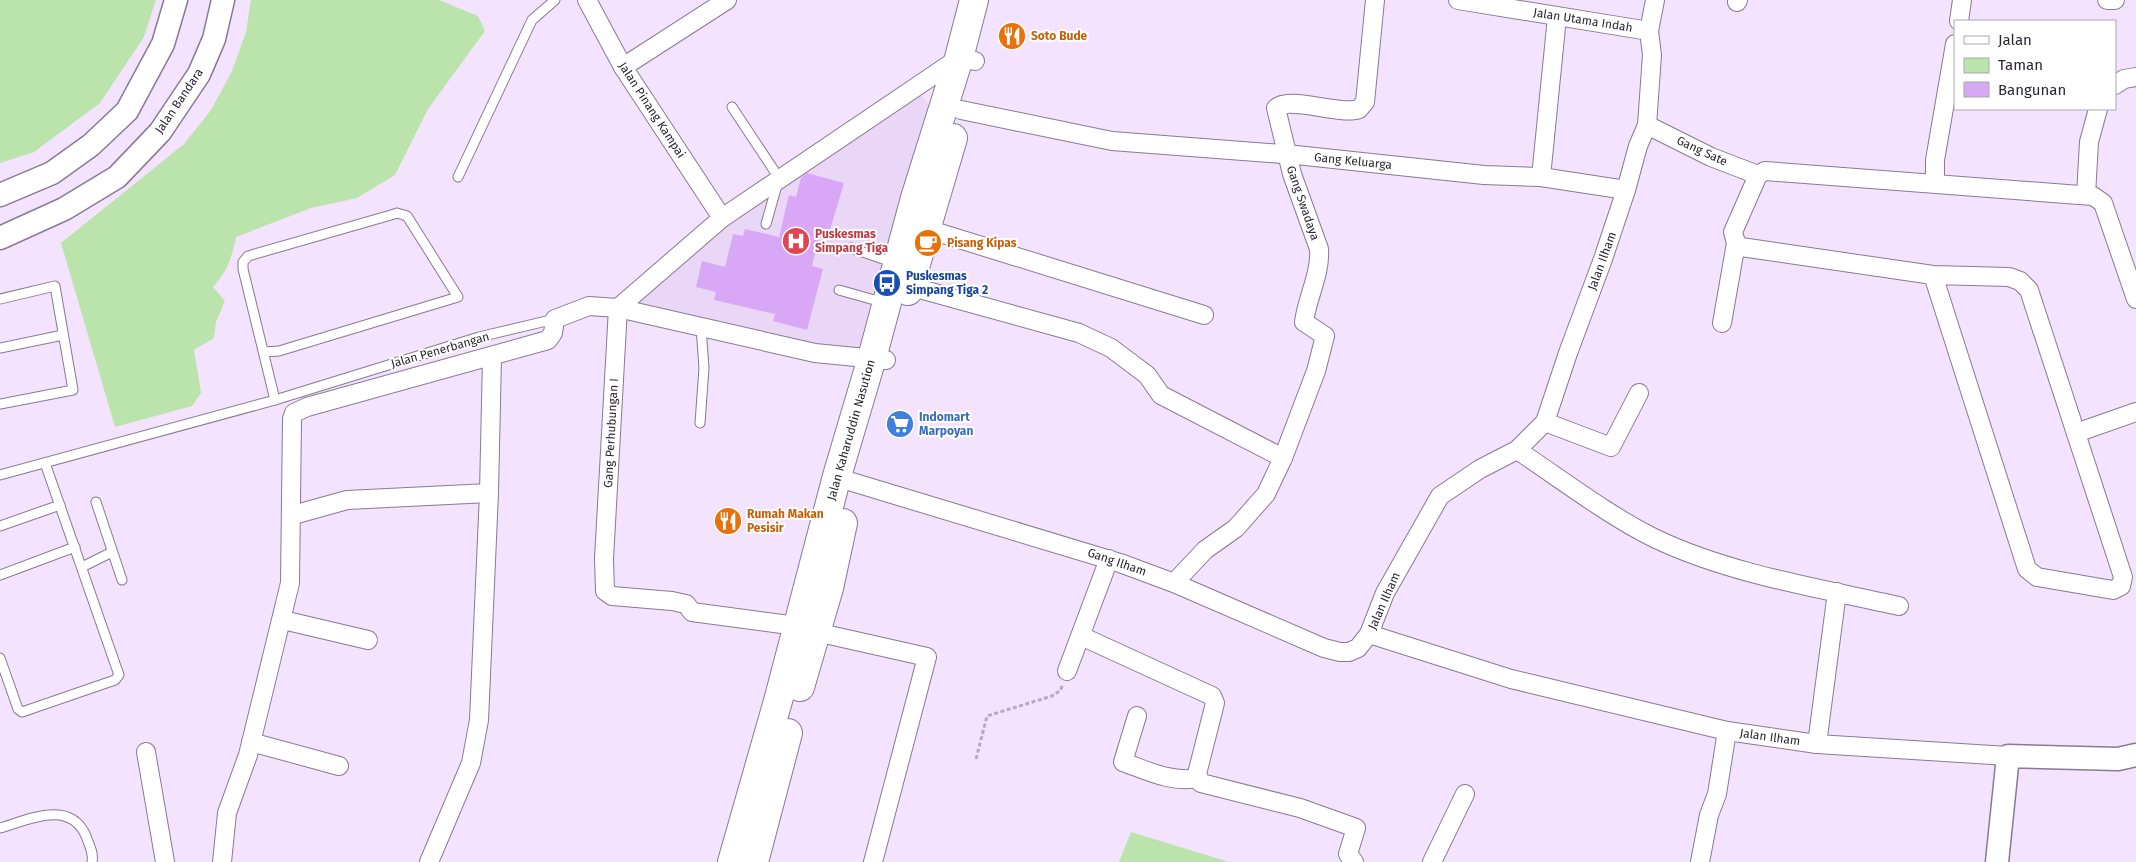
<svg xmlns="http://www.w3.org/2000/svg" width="2136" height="862" font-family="'Fira Sans',sans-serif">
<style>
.built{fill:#ead6f7}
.green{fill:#bae4ab}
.building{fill:#d8a8f6}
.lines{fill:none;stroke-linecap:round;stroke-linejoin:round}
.service-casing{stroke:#887a92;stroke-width:11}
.minor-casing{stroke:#887a92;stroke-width:20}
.tertiary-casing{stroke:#887a92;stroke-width:25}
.trunk-casing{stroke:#887a92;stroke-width:30}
.path{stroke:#b7aac0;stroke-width:3;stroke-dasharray:4 2.5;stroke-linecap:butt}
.service{stroke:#fff;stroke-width:9}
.minor{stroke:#fff;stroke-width:18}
.tertiary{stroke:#fff;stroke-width:22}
.trunk{stroke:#fff;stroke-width:28}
.labels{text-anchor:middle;stroke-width:4;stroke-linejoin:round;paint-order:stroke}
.street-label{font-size:12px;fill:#2b252f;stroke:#fff}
.food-label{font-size:12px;font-weight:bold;fill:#c56008;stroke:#fff;text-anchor:start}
.health-label{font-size:12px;font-weight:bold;fill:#be3a42;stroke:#fff;text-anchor:start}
.transit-label{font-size:12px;font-weight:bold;fill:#164399;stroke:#fff;text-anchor:start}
.shop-label{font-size:12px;font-weight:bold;fill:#366cbe;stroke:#fff;text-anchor:start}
</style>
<rect width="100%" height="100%" fill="#f3e3fe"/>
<path class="built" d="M922 96 929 104 864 350 818 347 638 305 633 296 635 286 910 100Z"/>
<g class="green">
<path d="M0 0H156L144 37 100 103 34 152 0 163Z"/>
<path d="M251 0H439L478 16 485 31 428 109 395 175 357 198 311 208 236 237C232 257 227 272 213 287L225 301 216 322 214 338 194 350 201 393 192 406 115 427 61 243 184 144 211 110 232 71 246 32Z"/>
<path d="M1131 832 1229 862H1119Z"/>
</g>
<path class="building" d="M807 173 844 183 827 240 819 238 812 266 823 269 807 330 773 321 775 314 714 300 716 292 696 287 702 261 725 267 733 234 743 236 745 229 779 237 789 195 796 197 801 178Z"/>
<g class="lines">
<defs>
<g id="service">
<path d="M732 107 779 178 766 224"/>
<path d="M458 177 532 20 555 0"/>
<path d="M851 248 895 263"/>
<path d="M839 290 885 303"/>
<path d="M0 299 55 286 73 390 0 404"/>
<path d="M0 348 63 335"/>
<path d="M264 352 279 351 458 297 407 216 397 213 391 215 248 256 243 262V269L275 400"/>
<path d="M700 423 704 368 701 327"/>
<path d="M0 475 275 400 479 337 555 319"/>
<path d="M96 502 122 580"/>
<path d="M0 526 60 505"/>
<path d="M82 567 112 552"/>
<path d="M0 575 75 547"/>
<path d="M0 658 18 709 22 712 115 680 119 675 45 463"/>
<path d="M0 828C28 820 70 799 86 836 89 845 94 853 92 862"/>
</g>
<g id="minor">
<path d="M587 0 623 67 722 218"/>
<path d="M1458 0 1649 31"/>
<path d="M2107 0H2115"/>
<path d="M1737 2 1738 0"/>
<path d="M1959 21 1962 0"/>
<path d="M623 67 727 0"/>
<path d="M2115 85 2124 79 2136 77"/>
<path d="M961 110 1112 141 1296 155 1484 175 1541 177 1626 190"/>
<path d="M1647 125 1711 157 1758 175"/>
<path d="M1541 177 1557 17"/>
<path d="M1935 183V160L1955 44"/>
<path d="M2086 195 2089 142 2098 109"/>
<path d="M927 229 1204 315"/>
<path d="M1933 275 2027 569 2037 577 2113 590 2121 586 2123 577 2029 290 2020 281 2009 277 1933 275 1741 247 1736 243 1733 232 1758 175 1765 171 2093 196 2103 203 2136 299"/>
<path d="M909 286 1079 333 1111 348 1147 375 1161 395 1283 458"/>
<path d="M1722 323 1736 243"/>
<path d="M1545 422 1611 447 1639 393"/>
<path d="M2076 433 2136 412"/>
<path d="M1517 450C1561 479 1606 514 1654 538 1729 574 1818 588 1899 606"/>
<path d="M852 482 1120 563 1174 583 1324 648 1340 652H1349L1358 648 1369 634 1385 593 1440 496 1480 469 1517 450 1545 422 1568 353 1603 259 1626 190 1638 146 1647 125 1652 55 1649 31 1655 0"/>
<path d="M293 515 347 500 489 493"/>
<path d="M1174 583 1205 550 1236 528 1266 494 1283 458 1316 371 1325 336 1304 322C1307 298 1321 273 1319 249L1292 174 1276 108C1289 95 1340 116 1359 109L1365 102 1375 0"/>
<path d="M283 620 368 640"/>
<path d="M797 626 692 612 686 604 672 601 612 596 605 591 604 559 618 308 722 218 959 58 975 61"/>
<path d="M816 632 927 657 873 862"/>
<path d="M1369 634 1511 679 1727 731 1817 744 2008 756"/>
<path d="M1081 636 1212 696 1215 703 1197 774 1201 783 1300 808 1356 828 1348 854 1354 862"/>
<path d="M1067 671 1109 559"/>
<path d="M1137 716 1123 762C1148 771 1171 783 1198 778"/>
<path d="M251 742 339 766"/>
<path d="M1817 744 1837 592"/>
<path d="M146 752 165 862"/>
<path d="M222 862 227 813 248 755 290 583 292 419 294 413 307 407 548 340 553 333 555 319 589 306 618 308 815 353 886 360"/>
<path d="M429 862 471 763 479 720 489 493 492 357"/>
<path d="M1432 862 1465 794"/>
<path d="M1700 862 1709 815 1717 794 1727 731"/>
</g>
<g id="tertiary">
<path d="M0 195 52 173 91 145 127 111 163 44 176 0"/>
<path d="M0 238 64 209 117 177 160 132 199 74 214 39 223 0"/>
<path d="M1997 862 2008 756 2118 759 2136 755"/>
</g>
<g id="trunk">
<path d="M908 291 953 138"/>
<path d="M800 687 829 588 843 523"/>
<path d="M732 862 778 701 837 476 872 358 915 198 959 58 974 0"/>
<path d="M754 862 788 733"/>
</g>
</defs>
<use href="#service" class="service-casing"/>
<use href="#minor" class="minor-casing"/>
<use href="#tertiary" class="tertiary-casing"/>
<use href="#trunk" class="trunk-casing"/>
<path class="path" d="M976 759 987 716 1052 696 1061 690 1062 685"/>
<use href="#service" class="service"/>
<use href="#minor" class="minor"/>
<use href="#tertiary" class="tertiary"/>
<use href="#trunk" class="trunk"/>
</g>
<defs>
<symbol id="restaurant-disc" viewBox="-11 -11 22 22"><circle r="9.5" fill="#e8710a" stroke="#fff"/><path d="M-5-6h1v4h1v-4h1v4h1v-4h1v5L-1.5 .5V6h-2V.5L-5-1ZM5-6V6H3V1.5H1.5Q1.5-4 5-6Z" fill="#fff"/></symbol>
<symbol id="hospital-disc" viewBox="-11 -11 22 22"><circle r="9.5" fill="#e0444e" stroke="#fff"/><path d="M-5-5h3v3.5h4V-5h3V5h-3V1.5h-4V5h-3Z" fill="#fff"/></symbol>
<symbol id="cafe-disc" viewBox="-11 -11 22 22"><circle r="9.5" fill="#e8710a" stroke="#fff"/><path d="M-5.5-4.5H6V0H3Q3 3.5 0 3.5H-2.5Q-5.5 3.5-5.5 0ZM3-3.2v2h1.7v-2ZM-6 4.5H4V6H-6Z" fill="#fff"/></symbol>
<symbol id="bus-disc" viewBox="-11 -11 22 22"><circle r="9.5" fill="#1a4fb4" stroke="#fff"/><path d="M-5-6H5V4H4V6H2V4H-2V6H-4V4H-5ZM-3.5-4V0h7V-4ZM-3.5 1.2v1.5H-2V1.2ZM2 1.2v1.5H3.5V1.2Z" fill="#fff"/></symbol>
<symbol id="supermarket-disc" viewBox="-11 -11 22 22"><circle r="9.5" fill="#3f7fe0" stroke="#fff"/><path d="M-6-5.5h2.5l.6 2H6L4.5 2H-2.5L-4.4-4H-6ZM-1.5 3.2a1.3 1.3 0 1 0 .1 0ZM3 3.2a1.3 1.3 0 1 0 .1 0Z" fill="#fff"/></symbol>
</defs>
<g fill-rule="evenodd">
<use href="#restaurant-disc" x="996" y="20" width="32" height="32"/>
<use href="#hospital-disc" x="780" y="225" width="32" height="32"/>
<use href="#cafe-disc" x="912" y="227" width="32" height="32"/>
<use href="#bus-disc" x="871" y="267" width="32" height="32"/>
<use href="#supermarket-disc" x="884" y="408" width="32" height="32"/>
<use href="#restaurant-disc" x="712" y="505" width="32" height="32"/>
</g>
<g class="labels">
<g class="street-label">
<text transform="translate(1583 20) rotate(9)" y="4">Jalan Utama Indah</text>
<text transform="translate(179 101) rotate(-56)" y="4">Jalan Bandara</text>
<text transform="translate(652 110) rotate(57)" y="4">Jalan Pinang Kampai</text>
<text transform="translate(1702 151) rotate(25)" y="4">Gang Sate</text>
<text transform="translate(1353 161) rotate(6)" y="4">Gang Keluarga</text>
<text transform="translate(1303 203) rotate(71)" y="4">Gang Swadaya</text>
<text transform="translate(1602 261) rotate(-70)" y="4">Jalan Ilham</text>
<text transform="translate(440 350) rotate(-16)" y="4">Jalan Penerbangan</text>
<text transform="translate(851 430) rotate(-74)" y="4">Jalan Kaharuddin Nasution</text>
<text transform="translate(611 433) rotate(-87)" y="4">Gang Perhubungan I</text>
<text transform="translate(1117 562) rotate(19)" y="4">Gang Ilham</text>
<text transform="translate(1384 601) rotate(-66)" y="4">Jalan Ilham</text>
<text transform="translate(1770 737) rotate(8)" y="4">Jalan Ilham</text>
</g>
<g class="food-label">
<text x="1031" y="40">Soto Bude</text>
<text x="947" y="247">Pisang Kipas</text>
<text x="747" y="518">Rumah Makan<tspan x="747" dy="14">Pesisir</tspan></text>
</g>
<g class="health-label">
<text x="815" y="238">Puskesmas<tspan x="815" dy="14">Simpang Tiga</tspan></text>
</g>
<g class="transit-label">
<text x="906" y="280">Puskesmas<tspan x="906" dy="14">Simpang Tiga 2</tspan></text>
</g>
<g class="shop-label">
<text x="919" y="421">Indomart<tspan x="919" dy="14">Marpoyan</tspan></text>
</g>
</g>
<rect x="1954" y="20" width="162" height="90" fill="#ffffff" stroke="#aaa8ac"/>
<rect x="1964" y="36" width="25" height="8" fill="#ffffff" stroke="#aaa8ac"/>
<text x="1998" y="45" font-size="15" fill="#2b252f">Jalan</text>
<rect x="1964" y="58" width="25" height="15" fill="#bae4ab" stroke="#aaa8ac"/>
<text x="1998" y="70" font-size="15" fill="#2b252f">Taman</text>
<rect x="1964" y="82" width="25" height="15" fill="#d8a8f6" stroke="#aaa8ac"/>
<text x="1998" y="95" font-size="15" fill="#2b252f">Bangunan</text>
</svg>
